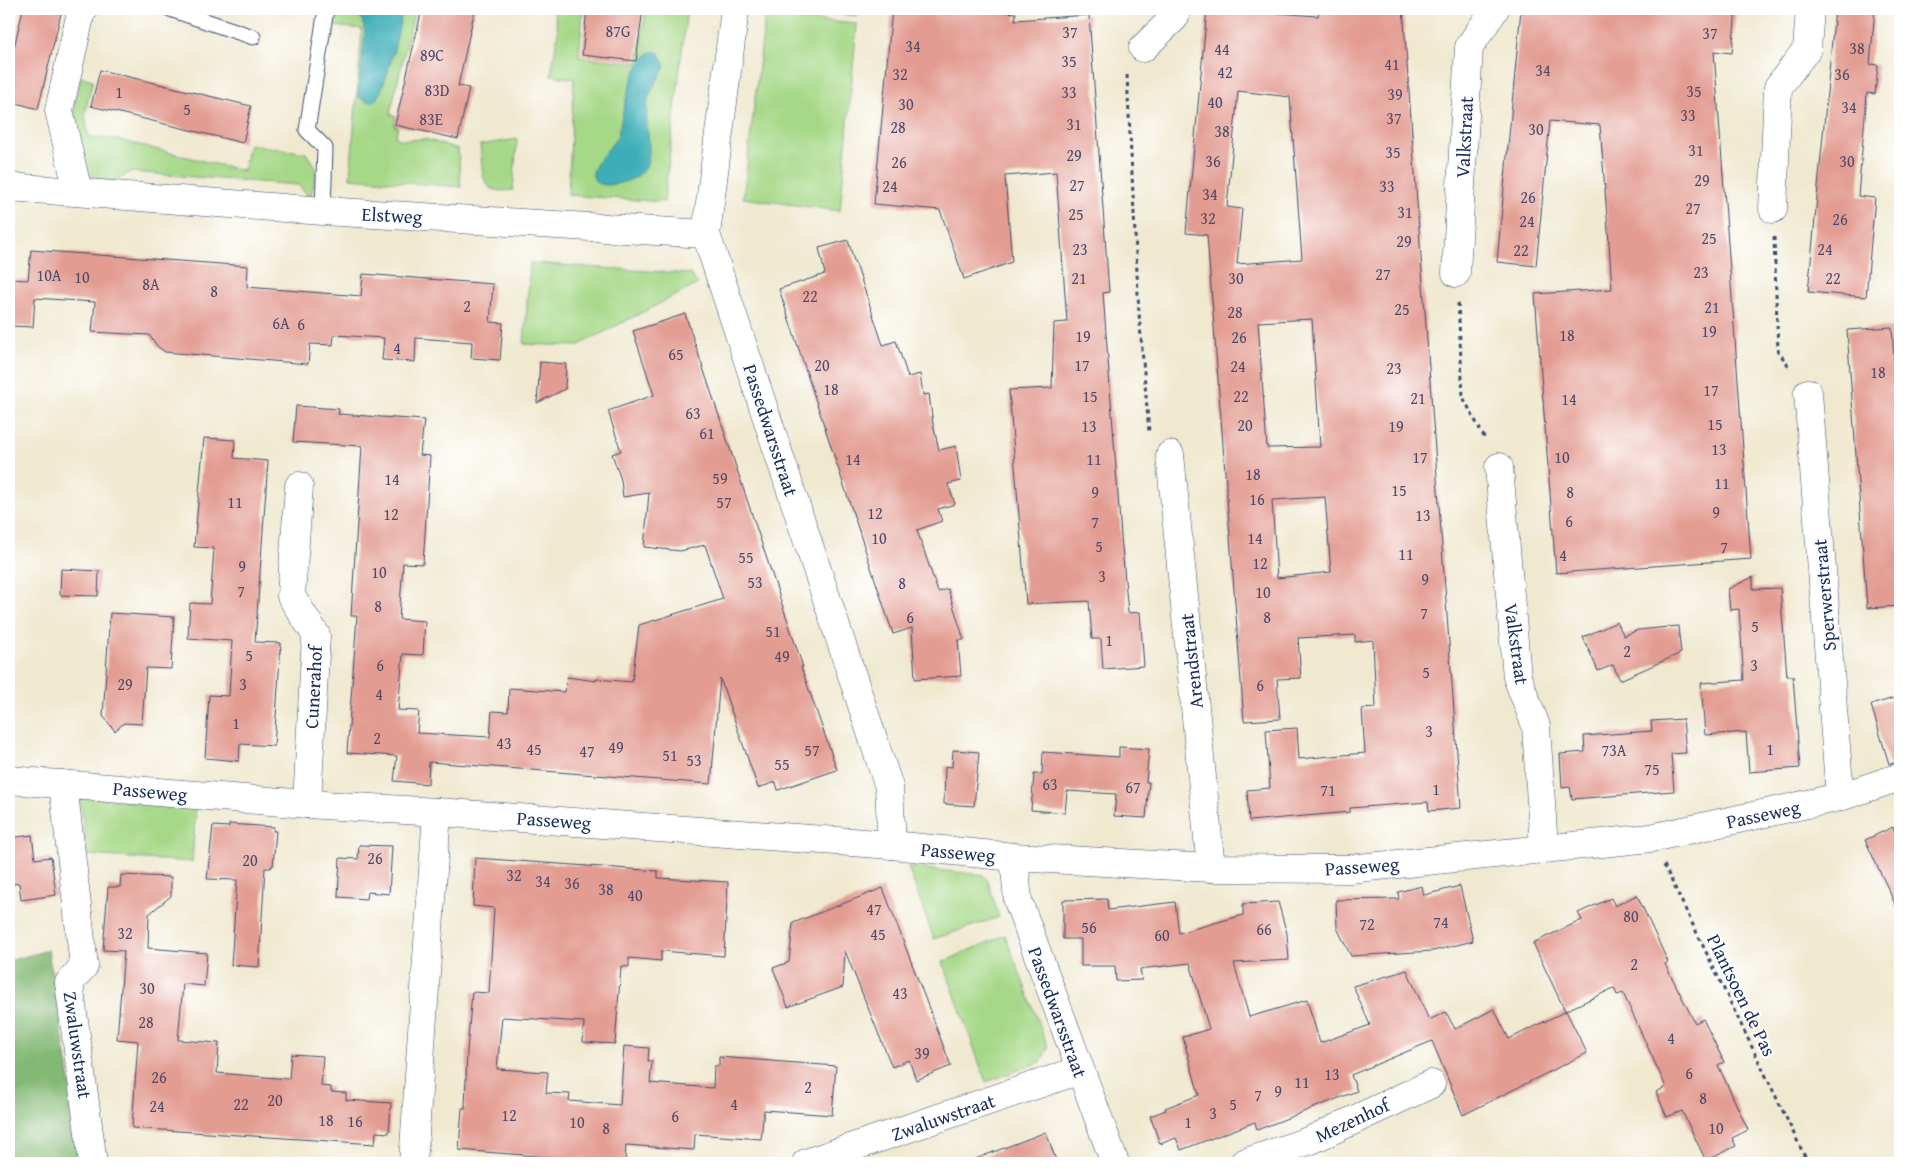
<svg xmlns="http://www.w3.org/2000/svg" width="1909" height="1172" font-family="'Gentium Book Plus',serif">
<style>
.green{fill:#a6d887;stroke:#608472}
.forest{fill:#84b874;stroke:#507469}
.water{fill:#3daeb7;stroke:#2c6e8a}
.building{fill:#e39c92;fill-rule:evenodd}
.lines{fill:none;stroke-linecap:round;stroke-linejoin:round}
.lane-casing{stroke:#3b4b6f;stroke-width:17}
.street-casing{stroke:#3b4b6f;stroke-width:29}
.path{stroke:#3b4b6f;stroke-width:3;stroke-dasharray:4 4;stroke-linecap:butt}
.lane{stroke:#fff;stroke-width:15}
.street{stroke:#fff;stroke-width:28}
.labels{text-anchor:middle;stroke-width:4;stroke-linejoin:round;paint-order:stroke}
.number-label{font-size:16px;fill:#4d4a6b}
.street-label{font-size:19px;fill:#1b2f5e;stroke:#fff}
</style>
<rect width="100%" height="100%" fill="#fff"/>
<filter id="ink" filterUnits="userSpaceOnUse"><feTurbulence type="fractalNoise" baseFrequency=".02" numOctaves="2"/><feDisplacementMap in="SourceGraphic" scale="10" xChannelSelector="R" yChannelSelector="G"/><feConvolveMatrix kernelMatrix="1 2 1 2 8 2 1 2 1" color-interpolation-filters="sRGB"/></filter>
<filter id="wash" filterUnits="userSpaceOnUse"><feTurbulence type="fractalNoise" baseFrequency=".0096" numOctaves="4" result="noise"/><feDisplacementMap in="SourceGraphic" scale="20" xChannelSelector="R" yChannelSelector="G"/><feGaussianBlur stdDeviation="1.12" result="paint"/><feColorMatrix in="noise" values="0 0 0 0 0 0 0 0 0 0 0 0 0 0 0 0 0 1.4 0 .05"/><feComposite in="paint" operator="in"/></filter>
<g filter="url(#wash)">
<rect width="100%" height="100%" fill="#f0e9d0"/>
<g class="green">
<path d="M337 9H415L390 114 396 116 394 126 398 127 395 137 403 140 425 139 458 149 461 187 350 178 362 29 333 26Z"/>
<path d="M549 9H583L579 57 638 63 646 9H687L664 202 568 195 574 79 551 75 558 32 555 14Z"/>
<path d="M778 9H859L858 16Z"/>
<path d="M765 16 857 24 840 211 743 198Z"/>
<path d="M81 77 93 80 85 113 88 136 119 140 243 171 249 144 306 153C321 175 316 172 311 196L307 195 298 185 130 172 116 181C104 180 92 181 86 170L73 115V109Z"/>
<path d="M517 139 513 190 500 191 490 188 483 177 480 145Z"/>
<path d="M530 263 690 274 698 284 577 346 524 344Z"/>
<path d="M80 797 196 807 192 862 87 855Z"/>
<path d="M908 867 983 875 988 881 999 917 934 939Z"/>
<path d="M1005 935 1048 1047 1041 1062 986 1082 943 962Z"/>
</g>
<path class="forest" d="M48 950 84 1163H9V961Z"/>
<g class="water">
<path d="M351 9H402C400 26 386 94 373 102L366 101 358 97 365 32 362 19Z"/>
<path d="M656 51 659 53 665 66C661 76 650 90 648 100 640 136 672 178 608 185 602 185 594 183 593 176 591 164 614 146 618 134 623 115 632 53 656 51Z"/>
</g>
<g id="blocks">
<g class="building">
<path d="M23 9H62L38 109 9 101V69Z"/>
<path d="M422 9H475L458 86 469 88 458 139 395 125Z"/>
<path d="M587 9H643L636 61 582 55Z"/>
<path d="M892 9H997V11L1016 13 1015 20 1089 15 1109 292 1103 293 1121 536 1128 613 1140 612 1144 666 1103 669 1101 639H1092L1089 601 1026 604 1009 390 1052 388 1054 323 1067 322 1056 172 1005 176 1012 262 964 279 940 210 874 204Z"/>
<path d="M1207 9H1246V11L1318 16 1319 9H1403L1461 808 1429 811 1428 802 1350 808V812L1249 821 1247 790 1270 788 1266 730 1297 728 1299 759 1365 753 1362 709 1376 708 1373 640 1355 642V635L1298 638 1301 678 1277 679 1280 719 1244 721 1207 235 1186 233ZM1238 91 1290 97 1302 259 1237 264 1242 209 1227 207ZM1312 319 1320 447 1267 448 1258 322ZM1325 497 1331 572 1277 578 1272 500Z"/>
<path d="M1521 9H1736L1732 53 1714 51 1751 559 1556 573 1535 294 1612 289 1609 243 1600 125 1550 121 1536 266 1497 262Z"/>
<path d="M1835 9H1875L1870 64 1878 65 1875 94 1867 93 1858 196 1875 198 1866 297 1808 292Z"/>
<path d="M100 70 251 106 243 143 91 106Z"/>
<path d="M848 240 855 264H856L883 345 896 341 908 377 920 374 923 395 929 394 933 424 939 450 956 446 961 481 948 484 955 504 938 509 942 521 917 530 938 592 948 589 964 640H958L961 676 915 679 912 628 893 634 779 289 825 274 819 248Z"/>
<path d="M31 250 248 266 247 287 361 296 363 274 493 284 490 322 503 323 500 360 471 358 472 342 416 338 415 362 382 360 384 338 334 335 333 345 310 344 308 364 165 352 158 347 149 335 92 332 95 302 64 300 35 298 33 327 9 326V279L28 280Z"/>
<path d="M685 314 803 667H801L837 770 778 790 776 782 758 788 720 678 711 784 429 762 428 784 394 781 397 756 347 753 357 616H351L362 446 293 442 296 406 339 409 338 414 424 420 420 455 430 456 423 564 403 563 399 619 425 621 423 655 403 654 398 710 419 711 417 733 490 737 492 711 508 712 509 688 565 692 567 677 596 681V679L632 682 639 625 723 599 705 545 680 551 644 547 649 493 623 497 621 480 612 454 621 451 608 411 654 395 633 331Z"/>
<path d="M1892 327 1900 451V606L1867 608 1847 330Z"/>
<path d="M540 362 566 364 565 389 537 403Z"/>
<path d="M204 438 235 440 234 458 268 461 255 642 281 643 274 746 240 744 239 761 205 758 209 695 229 696 232 641 188 638 190 603 210 604 214 548 194 547Z"/>
<path d="M61 569 99 571 98 596 60 595Z"/>
<path d="M1753 577V589L1780 588 1787 676H1793L1800 768 1749 772 1746 732 1705 735 1701 683 1744 680 1739 609 1730 610 1728 589Z"/>
<path d="M110 613 174 617 171 669 146 668 142 724 124 723 115 731 103 716Z"/>
<path d="M1617 622 1624 636 1638 630 1678 626 1681 653 1620 680 1613 665 1598 671 1583 637Z"/>
<path d="M1900 696V762L1889 764 1871 705Z"/>
<path d="M1683 719 1686 753 1671 754 1674 791 1572 799 1570 787 1562 788 1560 754 1585 752 1584 736 1652 731 1651 721Z"/>
<path d="M1119 747 1149 749 1146 782H1149L1146 818 1114 816 1116 794 1067 791 1065 813 1031 810 1034 774H1042L1043 752 1119 757Z"/>
<path d="M953 750 979 752 974 806 944 804 945 766 952 767Z"/>
<path d="M229 824 274 827 273 831H276L273 866H271V868H265L259 967 231 965 237 880 207 879 213 826 229 827Z"/>
<path d="M1893 827 1894 830 1900 827V914L1865 840Z"/>
<path d="M32 835 35 859 51 857 56 895 21 900 19 883 9 885V838Z"/>
<path d="M359 845 392 846 389 894 367 892 366 899 338 897 340 858 358 859Z"/>
<path d="M475 858 658 871V878L728 882 724 956 661 951V961L629 958V967L621 966 615 1044 583 1042 584 1022 502 1017 497 1069 548 1072 546 1093 570 1094 569 1101 620 1105 624 1046 649 1048 648 1061H652L650 1083 713 1088 714 1066H719V1057L836 1066 832 1115 764 1110 761 1139 695 1134 694 1150 626 1145 625 1163 459 1150 462 1108H465L467 1051 472 992 489 993 494 908 473 906Z"/>
<path d="M121 875 171 877V896L149 914 148 948 207 953 204 986 183 984 178 1040 219 1043 217 1073 289 1079 291 1054 323 1056 321 1086 331 1087V1092L346 1093V1100L391 1103 389 1133 376 1132 375 1144 132 1128 138 1041 117 1039 124 951 103 950 108 887H120Z"/>
<path d="M1422 886 1424 895 1460 886 1473 941 1433 951 1351 956 1337 928 1336 900 1399 899 1398 892Z"/>
<path d="M883 888 951 1066 916 1080 909 1060 892 1067 845 951 843 987 788 1007 773 968 789 962 793 923Z"/>
<path d="M1637 895 1668 962 1665 964 1695 1023 1703 1019 1724 1062 1718 1065 1748 1130 1732 1138 1736 1146 1706 1161 1682 1111 1667 1117 1656 1092 1666 1087 1623 993 1617 995 1614 988 1565 1011 1533 943 1582 920 1578 913 1611 898 1615 906Z"/>
<path d="M1107 899 1108 910 1175 902 1179 933 1243 915V904L1278 902 1287 934 1289 960 1234 963 1249 1017 1307 1000 1320 1043 1370 1025 1353 986 1407 970 1429 1020 1446 1012 1455 1029 1494 1009 1509 1039 1566 1011 1587 1053 1463 1115 1432 1041 1351 1075 1357 1091 1257 1130 1255 1122 1181 1150 1176 1138 1160 1144 1150 1116 1166 1110 1165 1108 1199 1095 1183 1037 1209 1029 1190 963 1140 969 1142 980 1116 981 1115 966H1081V939H1063V900Z"/>
<path d="M1046 1132 1057 1163H970V1161Z"/>
</g>
</g>
</g>
<g filter="url(#ink)">
<use href="#blocks" fill-opacity="0" stroke="#3b4b6f" stroke-width="1"/>
<g class="lines">
<defs>
<g id="lane">
<path d="M170 9 253 37"/>
<path d="M323 211 325 148 307 130 326 9"/>
</g>
<g id="street">
<path d="M735 9 706 234 889 787 892 845"/>
<path d="M1143 48 1175 17 1176 9"/>
<path d="M9 187 323 211 706 234"/>
<path d="M78 192 59 110 81 12 84 9"/>
<path d="M1773 209 1778 87 1807 49 1810 9"/>
<path d="M1456 273 1469 47 1495 9"/>
<path d="M1808 393 1840 797"/>
<path d="M1170 455 1211 868"/>
<path d="M1499 467 1517 677 1536 726 1544 848"/>
<path d="M299 486 291 596 316 635 307 804"/>
<path d="M9 780 307 804 437 812 892 845 1014 857 1211 868 1349 869 1651 838 1840 797 1900 777"/>
<path d="M63 784 84 966 69 983 93 1163"/>
<path d="M1014 857 1018 901 1115 1163"/>
<path d="M413 1163 437 812"/>
<path d="M806 1163 1080 1070"/>
<path d="M1244 1163 1311 1140 1431 1084"/>
</g>
</defs>
<use href="#lane" class="lane-casing"/>
<use href="#street" class="street-casing"/>
<g class="path">
<path d="M1127 75 1139 313 1149 432"/>
<path d="M1774 237 1778 351 1791 369"/>
<path d="M1458 303 1463 397 1486 441"/>
<path d="M1664 865 1808 1163"/>
</g>
<use href="#lane" class="lane"/>
<use href="#street" class="street"/>
</g>
</g>
<g class="labels">
<g class="number-label">
<text x="618" y="37">87G</text>
<text x="1070" y="38">37</text>
<text x="1710" y="39">37</text>
<text x="913" y="52">34</text>
<text x="1857" y="54">38</text>
<text x="1222" y="55">44</text>
<text x="432" y="61">89C</text>
<text x="1069" y="67">35</text>
<text x="1392" y="70">41</text>
<text x="1543" y="76">34</text>
<text x="1225" y="78">42</text>
<text x="900" y="80">32</text>
<text x="1842" y="80">36</text>
<text x="437" y="96">83D</text>
<text x="1694" y="97">35</text>
<text x="119" y="98">1</text>
<text x="1069" y="98">33</text>
<text x="1395" y="100">39</text>
<text x="1215" y="108">40</text>
<text x="906" y="110">30</text>
<text x="1849" y="113">34</text>
<text x="187" y="115">5</text>
<text x="1688" y="121">33</text>
<text x="1394" y="124">37</text>
<text x="431" y="125">83E</text>
<text x="1074" y="130">31</text>
<text x="898" y="133">28</text>
<text x="1536" y="135">30</text>
<text x="1222" y="137">38</text>
<text x="1696" y="156">31</text>
<text x="1393" y="158">35</text>
<text x="1074" y="161">29</text>
<text x="1213" y="167">36</text>
<text x="1847" y="167">30</text>
<text x="899" y="168">26</text>
<text x="1702" y="186">29</text>
<text x="1077" y="191">27</text>
<text x="890" y="192">24</text>
<text x="1387" y="192">33</text>
<text x="1210" y="200">34</text>
<text x="1528" y="203">26</text>
<text x="1693" y="214">27</text>
<text x="1405" y="218">31</text>
<text x="1076" y="220">25</text>
<text x="1208" y="224">32</text>
<text x="1840" y="225">26</text>
<text x="1527" y="227">24</text>
<text x="1709" y="244">25</text>
<text x="1404" y="247">29</text>
<text x="1080" y="255">23</text>
<text x="1825" y="255">24</text>
<text x="1521" y="256">22</text>
<text x="1701" y="278">23</text>
<text x="1383" y="280">27</text>
<text x="49" y="281">10A</text>
<text x="82" y="283">10</text>
<text x="1079" y="284">21</text>
<text x="1236" y="284">30</text>
<text x="1833" y="284">22</text>
<text x="151" y="290">8A</text>
<text x="214" y="297">8</text>
<text x="810" y="302">22</text>
<text x="467" y="312">2</text>
<text x="1712" y="313">21</text>
<text x="1402" y="315">25</text>
<text x="1235" y="318">28</text>
<text x="281" y="329">6A</text>
<text x="301" y="330">6</text>
<text x="1709" y="337">19</text>
<text x="1567" y="341">18</text>
<text x="1083" y="342">19</text>
<text x="1239" y="343">26</text>
<text x="397" y="354">4</text>
<text x="676" y="360">65</text>
<text x="822" y="371">20</text>
<text x="1082" y="371">17</text>
<text x="1238" y="372">24</text>
<text x="1394" y="374">23</text>
<text x="1878" y="378">18</text>
<text x="831" y="395">18</text>
<text x="1711" y="396">17</text>
<text x="1090" y="402">15</text>
<text x="1241" y="402">22</text>
<text x="1418" y="404">21</text>
<text x="1569" y="405">14</text>
<text x="693" y="419">63</text>
<text x="1715" y="430">15</text>
<text x="1245" y="431">20</text>
<text x="1089" y="432">13</text>
<text x="1396" y="432">19</text>
<text x="707" y="439">61</text>
<text x="1719" y="455">13</text>
<text x="1420" y="463">17</text>
<text x="1562" y="463">10</text>
<text x="853" y="465">14</text>
<text x="1094" y="465">11</text>
<text x="1253" y="480">18</text>
<text x="720" y="484">59</text>
<text x="392" y="485">14</text>
<text x="1722" y="489">11</text>
<text x="1399" y="496">15</text>
<text x="1095" y="498">9</text>
<text x="1570" y="498">8</text>
<text x="1257" y="505">16</text>
<text x="235" y="508">11</text>
<text x="724" y="508">57</text>
<text x="1716" y="518">9</text>
<text x="875" y="519">12</text>
<text x="391" y="520">12</text>
<text x="1423" y="521">13</text>
<text x="1569" y="527">6</text>
<text x="1095" y="528">7</text>
<text x="879" y="544">10</text>
<text x="1255" y="544">14</text>
<text x="1099" y="552">5</text>
<text x="1724" y="553">7</text>
<text x="1406" y="560">11</text>
<text x="1563" y="561">4</text>
<text x="746" y="563">55</text>
<text x="1260" y="569">12</text>
<text x="242" y="572">9</text>
<text x="379" y="578">10</text>
<text x="1102" y="582">3</text>
<text x="1425" y="585">9</text>
<text x="755" y="588">53</text>
<text x="902" y="589">8</text>
<text x="241" y="597">7</text>
<text x="1263" y="598">10</text>
<text x="378" y="612">8</text>
<text x="1424" y="619">7</text>
<text x="910" y="623">6</text>
<text x="1267" y="623">8</text>
<text x="1755" y="632">5</text>
<text x="773" y="637">51</text>
<text x="1109" y="646">1</text>
<text x="1627" y="657">2</text>
<text x="249" y="661">5</text>
<text x="782" y="662">49</text>
<text x="380" y="671">6</text>
<text x="1754" y="671">3</text>
<text x="1426" y="678">5</text>
<text x="125" y="690">29</text>
<text x="243" y="690">3</text>
<text x="1260" y="691">6</text>
<text x="379" y="700">4</text>
<text x="236" y="729">1</text>
<text x="1429" y="737">3</text>
<text x="377" y="744">2</text>
<text x="504" y="749">43</text>
<text x="616" y="753">49</text>
<text x="534" y="755">45</text>
<text x="1770" y="755">1</text>
<text x="812" y="756">57</text>
<text x="1614" y="756">73A</text>
<text x="587" y="757">47</text>
<text x="670" y="761">51</text>
<text x="694" y="766">53</text>
<text x="782" y="770">55</text>
<text x="1652" y="775">75</text>
<text x="1050" y="790">63</text>
<text x="1133" y="793">67</text>
<text x="1436" y="795">1</text>
<text x="1328" y="796">71</text>
<text x="375" y="864">26</text>
<text x="250" y="866">20</text>
<text x="514" y="881">32</text>
<text x="543" y="887">34</text>
<text x="572" y="889">36</text>
<text x="606" y="895">38</text>
<text x="635" y="901">40</text>
<text x="874" y="915">47</text>
<text x="1631" y="922">80</text>
<text x="1441" y="928">74</text>
<text x="1367" y="930">72</text>
<text x="1089" y="933">56</text>
<text x="1264" y="935">66</text>
<text x="125" y="939">32</text>
<text x="878" y="940">45</text>
<text x="1162" y="941">60</text>
<text x="1634" y="970">2</text>
<text x="147" y="994">30</text>
<text x="900" y="999">43</text>
<text x="146" y="1028">28</text>
<text x="1671" y="1044">4</text>
<text x="922" y="1059">39</text>
<text x="1689" y="1079">6</text>
<text x="1332" y="1080">13</text>
<text x="159" y="1083">26</text>
<text x="1302" y="1088">11</text>
<text x="808" y="1093">2</text>
<text x="1278" y="1097">9</text>
<text x="1258" y="1101">7</text>
<text x="1703" y="1104">8</text>
<text x="275" y="1106">20</text>
<text x="241" y="1110">22</text>
<text x="734" y="1110">4</text>
<text x="1233" y="1110">5</text>
<text x="157" y="1112">24</text>
<text x="1213" y="1119">3</text>
<text x="509" y="1121">12</text>
<text x="675" y="1122">6</text>
<text x="326" y="1126">18</text>
<text x="355" y="1127">16</text>
<text x="577" y="1128">10</text>
<text x="1188" y="1128">1</text>
<text x="606" y="1134">8</text>
<text x="1716" y="1134">10</text>
</g>
<g class="street-label">
<text transform="translate(1464 137) rotate(-87)" y="7">Valkstraat</text>
<text transform="translate(392 215) rotate(3)" y="7">Elstweg</text>
<text transform="translate(771 430) rotate(72)" y="7">Passedwarsstraat</text>
<text transform="translate(1824 595) rotate(-95)" y="7">Sperwerstraat</text>
<text transform="translate(1517 644) rotate(82)" y="7">Valkstraat</text>
<text transform="translate(1191 661) rotate(-96)" y="7">Arendstraat</text>
<text transform="translate(313 687) rotate(-87)" y="7">Cunerahof</text>
<text transform="translate(150 791) rotate(5)" y="7">Passeweg</text>
<text transform="translate(1763 814) rotate(-12)" y="7">Passeweg</text>
<text transform="translate(554 820) rotate(4)" y="7">Passeweg</text>
<text transform="translate(958 852) rotate(5)" y="7">Passeweg</text>
<text transform="translate(1362 866) rotate(-4)" y="7">Passeweg</text>
<text transform="translate(1742 995) rotate(64)" y="7">Plantsoen de Pas</text>
<text transform="translate(1058 1012) rotate(70)" y="7">Passedwarsstraat</text>
<text transform="translate(78 1045) rotate(82)" y="7">Zwaluwstraat</text>
<text transform="translate(943 1117) rotate(-19)" y="7">Zwaluwstraat</text>
<text transform="translate(1352 1120) rotate(-25)" y="7">Mezenhof</text>
</g>
</g>
<rect width="1909" height="1172" fill="none" stroke="#fff" stroke-width="30"/>
</svg>
